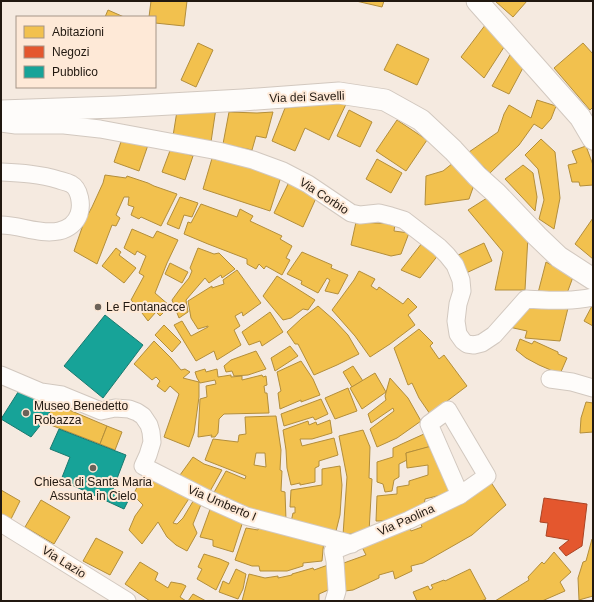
<svg xmlns="http://www.w3.org/2000/svg" width="594" height="602" font-family="Helvetica,sans-serif">
<style>
.homes{fill:#f2c14e;stroke:#b38e3b;fill-rule:evenodd}
.shops{fill:#e4572e;stroke:#aa4425}
.public{fill:#17a398;stroke:#1a796f}
.lines{fill:none;stroke-linecap:round;stroke-linejoin:round}
.minor-casing{stroke:#d2c8bf;stroke-width:19}
.tertiary-casing{stroke:#d2c8bf;stroke-width:23}
.minor{stroke:#fefcfa;stroke-width:17}
.tertiary{stroke:#fefcfa;stroke-width:21}
.poi-dot{fill:#6b6259;stroke:#fee9d7;stroke-width:1.5}
.labels{text-anchor:middle;stroke-width:4;stroke-linejoin:round;paint-order:stroke}
.street-label{font-size:12px;fill:#211810;stroke:#fee9d7}
.poi-label{font-size:12px;fill:#211810;stroke:#fee9d7;text-anchor:start}
</style>
<rect width="100%" height="100%" fill="#f5eae0"/>
<g class="homes">
<path d="M151 1H187L184 26 155 23V17H149Z"/>
<path d="M356 1H384L382 7Z"/>
<path d="M495 1H527L513 17Z"/>
<path d="M108 10 124 17H105Z"/>
<path d="M486 24 506 44 484 78 461 57Z"/>
<path d="M198 43 213 50 196 87 181 80Z"/>
<path d="M583 43 593 54V107L590 110 554 68Z"/>
<path d="M397 44 429 59 417 85 384 70Z"/>
<path d="M510 55 524 66 509 94 492 86Z"/>
<path d="M537 100 556 106 551 119 542 129 534 124 519 145 490 173 469 152 498 132 504 114 509 105 531 118Z"/>
<path d="M347 102 329 140 305 128 295 151 272 141 285 108Z"/>
<path d="M216 108 211 142 173 136 177 111Z"/>
<path d="M349 110 372 122 360 147 337 136Z"/>
<path d="M229 112 257 113 273 112 266 138 256 136 252 150 223 144Z"/>
<path d="M397 120 427 140 406 171 376 151Z"/>
<path d="M123 136 148 145 139 171 114 162Z"/>
<path d="M541 139 555 152 560 198 554 229 539 219 544 200 538 169 525 155Z"/>
<path d="M586 146 593 165V185L580 186 579 182H572L568 165 577 163 572 151Z"/>
<path d="M171 148 193 156 185 180 162 172Z"/>
<path d="M213 155 281 177 270 211 203 189Z"/>
<path d="M377 159 402 173 391 193 366 179Z"/>
<path d="M453 163 475 182 469 199 425 205 426 176 443 171Z"/>
<path d="M523 165 533 173 537 197 535 211 505 179Z"/>
<path d="M105 175 126 178 127 176 148 183 154 186 177 194 161 226 141 217 139 219 131 215 134 207 128 205 129 197H124L116 215 120 218 116 226 112 225 97 264 74 251 84 222 92 207 103 183Z"/>
<path d="M289 182 317 196 303 227 274 213Z"/>
<path d="M180 197 198 203 192 217 184 215 179 229 167 224Z"/>
<path d="M487 198 528 236 525 290H495L503 252 468 210Z"/>
<path d="M201 204 237 217 240 209 253 216 250 221 282 236 280 239 292 246 286 258 290 260 282 275 266 266 264 269 259 264 256 269 247 264V259L208 244 184 234 188 222 191 223Z"/>
<path d="M593 218V259L575 244Z"/>
<path d="M356 222 395 224 394 231 409 233 401 254 391 256 351 245Z"/>
<path d="M132 229 153 238 157 231 178 240 167 263 155 293 170 306 160 316 156 312 148 321 142 313 131 300 144 276 139 273 146 256 137 251 135 255 124 248Z"/>
<path d="M422 243 439 254 420 278 401 270Z"/>
<path d="M484 243 492 261 464 274 456 256Z"/>
<path d="M116 248 121 252 119 255 136 268 124 283 102 266Z"/>
<path d="M198 248 214 254 219 253 235 269 222 278 221 275 209 283 205 278 186 300 188 312 179 318 172 300 180 289 189 278 192 271 190 268Z"/>
<path d="M302 252 332 265 331 268 348 275 338 294 325 291 330 280 327 278 318 293 301 284 302 281 287 274Z"/>
<path d="M546 262 573 277 566 296 538 293Z"/>
<path d="M170 263 188 272 182 283 165 274Z"/>
<path d="M237 270 261 303 243 316 242 312 235 316 240 326 234 330 241 345 217 360 214 351 196 361 174 325 182 321 191 336 208 327V326L198 329 191 318 188 301 212 286V288L224 284 223 280Z"/>
<path d="M359 271 375 279 371 286 377 290 379 287 403 304 408 298 417 307 408 315 415 325 390 344 370 357 355 336 332 310 354 280Z"/>
<path d="M277 276 315 300 308 310 303 309 291 318 283 320 263 296Z"/>
<path d="M593 304V326L584 321Z"/>
<path d="M318 306 334 320 348 335 359 354 337 365 314 375 298 344H295L287 332 302 318Z"/>
<path d="M524 308H568L560 341 525 338 527 331 509 327Z"/>
<path d="M270 312 283 332 262 346 260 341 249 345 242 332Z"/>
<path d="M164 325 181 342 172 352 155 335Z"/>
<path d="M419 329 433 343 430 346 439 359 444 355 467 386 430 414 419 398 412 383 408 385 394 348Z"/>
<path d="M520 339 532 344 534 341 558 352V354L567 358 560 374 539 365 526 358 516 350Z"/>
<path d="M154 341 171 358 181 370 185 369 190 372 183 378 199 382V397L194 433 189 447 164 437 179 394 170 386 165 392 157 386 160 381 156 377 152 380 134 364Z"/>
<path d="M290 346 298 356 275 371 271 358Z"/>
<path d="M256 351 266 369 248 375 234 376 232 371 226 372 224 366 231 360Z"/>
<path d="M301 361 313 379 320 395 301 402V400L280 409 278 393 281 391 277 372Z"/>
<path d="M353 366 363 381 352 387 343 372Z"/>
<path d="M205 369 206 372 217 369 218 377 231 375V377L242 376V380L262 375 263 377 266 376 267 385 264 386 265 393H267L269 413 224 414 219 419 218 433 215 437H211L212 435 198 437 200 399 207 397 206 386 216 384 215 380 200 383 197 378 195 372Z"/>
<path d="M375 373 386 392 362 409 350 388Z"/>
<path d="M390 378 408 398 421 421 397 438 377 447 370 429 394 411 393 408 371 423 368 414 386 400 385 396Z"/>
<path d="M348 388 357 411 335 419 325 398Z"/>
<path d="M321 399 328 414 315 420 313 417 284 426 281 414Z"/>
<path d="M586 402 593 403V432L580 433 581 418Z"/>
<path d="M55 404 107 426 100 444 43 422Z"/>
<path d="M276 416 281 450 280 470 282 471 281 491 285 492 286 520 212 496 226 471 245 479 246 476 205 460 213 439 238 442 239 435 246 434 245 417ZM256 453H265L266 467 254 465Z"/>
<path d="M330 420 332 433 312 439H300L302 446 334 438 338 455 319 461V466L315 468V482L300 485V483L291 485 287 468 286 450 283 430 308 421 309 425 316 422 317 425Z"/>
<path d="M107 426 122 432 115 450 100 444Z"/>
<path d="M363 430 370 447 369 478 372 479 369 532H361L343 535 347 477 339 436Z"/>
<path d="M424 434 429 447 406 453 407 460 399 464V477L394 480 392 491 385 492 383 484 377 482V462L393 457V448Z"/>
<path d="M435 445 453 492 425 499 424 505 395 521H376L377 496 397 494V487L409 485V481L428 475V465L407 468 406 453Z"/>
<path d="M193 457 204 464 222 470 209 493 180 475Z"/>
<path d="M340 466 342 485 340 515 335 535 291 522 293 513H295V507H290L291 490 322 485V469Z"/>
<path d="M143 476 190 497 173 523 177 524 183 518 195 498 202 502 193 524 197 533 187 551 176 545 167 537 158 522 142 544 129 530 135 516 143 505 133 495Z"/>
<path d="M490 481 506 505 472 535 423 563 411 566 412 571 395 579 393 571 379 575V578L353 590 345 591 341 564 366 555 360 543 409 525 411 531 422 527 421 524 441 514Z"/>
<path d="M1 490 20 501 11 519 1 514Z"/>
<path d="M41 500 70 517 54 544 25 527Z"/>
<path d="M212 504 244 518 233 552 213 546V540L200 537Z"/>
<path d="M260 525 324 539 322 561 303 563V566L287 571H260L259 566H252L235 560 246 528 258 530Z"/>
<path d="M96 538 123 552 110 575 83 561Z"/>
<path d="M592 539H593V596L579 600 578 578 583 562 586 561Z"/>
<path d="M554 552 571 572 560 582 565 591 542 601H495L529 580 528 577 542 562 544 564Z"/>
<path d="M204 554 220 559 229 563 216 590 197 579 202 569 198 567Z"/>
<path d="M140 562 158 573 155 580 168 588 171 582 182 584 186 586 180 597 186 601H150L125 584Z"/>
<path d="M328 565 335 587 319 594V601H242L249 574 265 578 278 576V578L292 575V574L313 568 314 570Z"/>
<path d="M236 569 246 574 243 589 238 599 219 592 223 581 229 584Z"/>
<path d="M470 569 486 599 481 601H417L413 592 428 586 430 590 433 588 431 585 444 580 445 581Z"/>
<path d="M193 594 206 601H188Z"/>
</g>
<path class="shops" d="M544 498 587 504 582 546 566 556 559 548 569 540 546 536 548 523 540 522Z"/>
<g class="public">
<path d="M105 315 143 345 103 398 64 366Z"/>
<path d="M20 389 55 404 43 422 31 437 1 419Z"/>
<path d="M59 429 126 455 113 489 130 497 124 509 61 480 70 457 50 449Z"/>
</g>
<g class="lines">
<defs>
<g id="minor">
<path d="M1 123 16 125H64L100 129 218 151 253 160 283 171 308 184 351 213 360 215 379 213 391 216 404 220 439 247 447 255 455 265 461 280 462 291 458 304 456 321 458 334 463 341 467 344 474 345 482 343 494 335 526 299C548 300 571 302 593 297"/>
<path d="M1 172C20 173 40 174 59 180 62 181 67 182 71 184 80 189 82 205 79 214 76 223 68 229 59 231 40 235 20 225 1 225"/>
<path d="M1 375 41 392 62 395 101 411 115 408 129 409 137 412 143 416 149 425 151 432 152 442 148 455 143 466 208 499 246 516 352 544"/>
<path d="M550 379 572 382 593 388"/>
<path d="M448 410 487 476 460 495 429 424Z"/>
<path d="M1 523 127 601"/>
<path d="M334 601 337 591 335 561 333 551 409 520 460 495"/>
</g>
<g id="tertiary">
<path d="M477 1 580 117 593 139"/>
<path d="M1 111 116 107 243 100 339 93 385 100 421 120 453 150 477 176 496 193 537 236 559 257 593 279"/>
</g>
</defs>
<use href="#minor" class="minor-casing"/>
<use href="#tertiary" class="tertiary-casing"/>
<use href="#minor" class="minor"/>
<use href="#tertiary" class="tertiary"/>
</g>
<g class="poi-dot">
<circle cx="98" cy="307" r="4"/>
<circle cx="26" cy="413" r="4"/>
<circle cx="93" cy="468" r="4"/>
</g>
<g class="labels">
<g class="street-label">
<text transform="translate(307 97) rotate(-2)" y="4">Via dei Savelli</text>
<text transform="translate(324 196) rotate(33)" y="4">Via Corbio</text>
<text transform="translate(222 503) rotate(23)" y="4">Via Umberto I</text>
<text transform="translate(406 520) rotate(-24)" y="4">Via Paolina</text>
<text transform="translate(64 562) rotate(32)" y="4">Via Lazio</text>
</g>
<g class="poi-label">
<text x="106" y="311">Le Fontanacce</text>
<text x="34" y="410">Museo Benedetto<tspan x="34" dy="14">Robazza</tspan></text>
<text x="93" y="486" text-anchor="middle">Chiesa di Santa Maria<tspan x="93" dy="14">Assunta in Cielo</tspan></text>
</g>
</g>
<rect width="594" height="602" fill="none" stroke="#211810" stroke-width="4"/>
<rect x="16" y="16" width="140" height="72" fill="#fee9d7" stroke="#a69587"/>
<rect x="24" y="26" width="20" height="12" fill="#f2c14e" stroke="#a69587"/>
<text x="52" y="36" font-size="12" fill="#211810">Abitazioni</text>
<rect x="24" y="46" width="20" height="12" fill="#e4572e" stroke="#a69587"/>
<text x="52" y="56" font-size="12" fill="#211810">Negozi</text>
<rect x="24" y="66" width="20" height="12" fill="#17a398" stroke="#a69587"/>
<text x="52" y="76" font-size="12" fill="#211810">Pubblico</text>
</svg>
